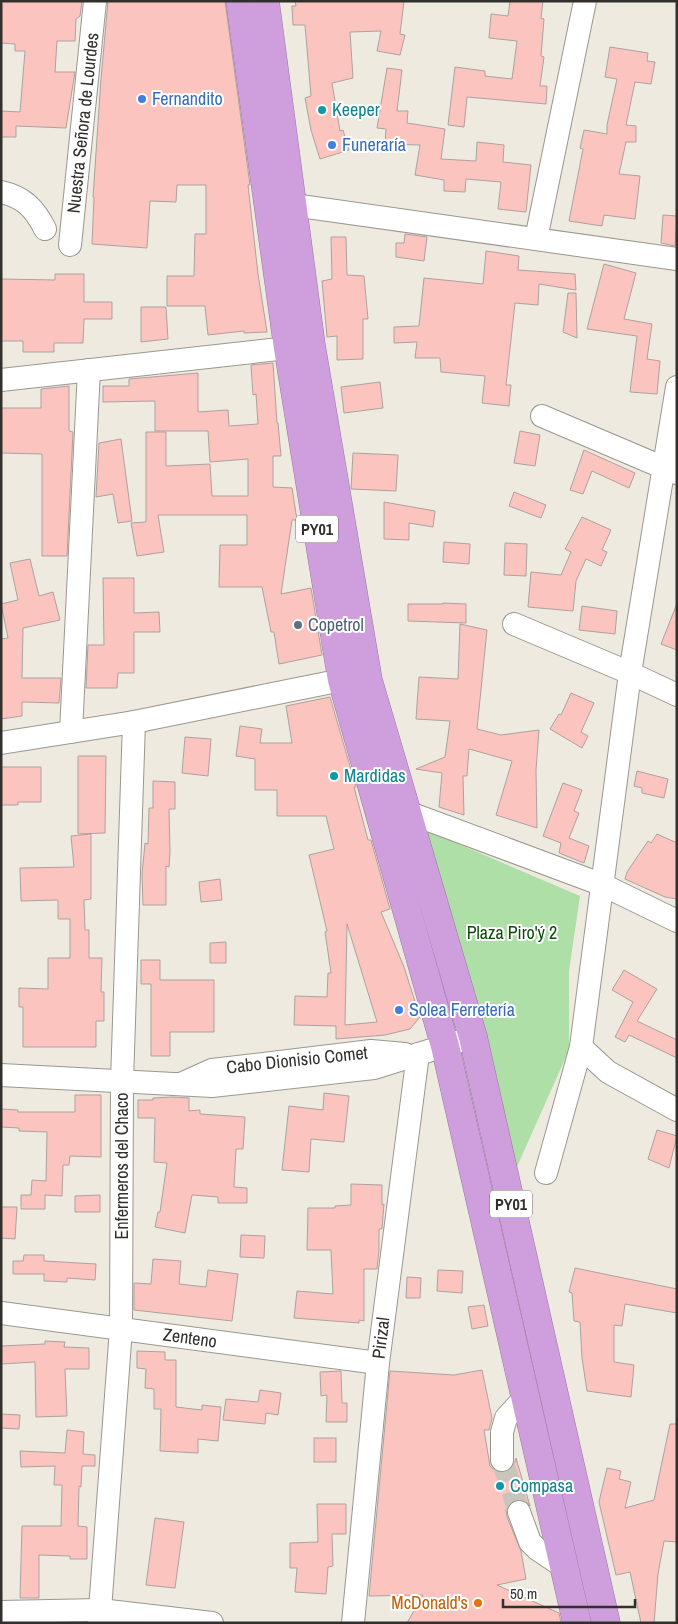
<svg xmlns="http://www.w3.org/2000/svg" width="678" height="1624" font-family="'Archivo Narrow',sans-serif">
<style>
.green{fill:#addfa7}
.building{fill:#fcc4be;stroke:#ada1a0;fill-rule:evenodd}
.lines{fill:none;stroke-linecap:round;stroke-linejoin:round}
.minor-tunnel{stroke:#c9c5bc;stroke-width:22;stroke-dasharray:22 11;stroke-linecap:butt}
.minor-casing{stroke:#9b978e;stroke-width:24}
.highway-casing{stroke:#98789f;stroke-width:29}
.minor{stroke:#fff;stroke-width:22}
.highway{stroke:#cf9edd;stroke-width:28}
.shop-dot{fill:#3f7fe0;stroke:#fff;stroke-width:2}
.culture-dot{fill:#0f9aa8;stroke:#fff;stroke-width:2}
.service-dot{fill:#5c6f8a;stroke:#fff;stroke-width:2}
.food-dot{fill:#e8710a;stroke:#fff;stroke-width:2}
.labels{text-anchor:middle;stroke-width:4;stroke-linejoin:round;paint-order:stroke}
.shield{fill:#fff;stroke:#706e6c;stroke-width:1}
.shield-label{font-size:16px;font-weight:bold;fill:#32302d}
.shop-label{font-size:18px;fill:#366cbe;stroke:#fff;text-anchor:start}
.culture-label{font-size:18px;fill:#0d838f;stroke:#fff;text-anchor:start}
.street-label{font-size:18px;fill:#32302d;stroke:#fff}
.service-label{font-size:18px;fill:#4e5e75;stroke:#fff;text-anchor:start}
.park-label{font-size:18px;fill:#0f4b0b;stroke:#fff}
.food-label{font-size:18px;fill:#c56008;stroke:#fff;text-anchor:end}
</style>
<rect width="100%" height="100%" fill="#efeae0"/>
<path class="green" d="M419 827 580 896 569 971V1050L516 1169Z"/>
<g class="building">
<path d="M1 1H82L80 16 76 19 75 41H57L55 72H75L66 128 16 126V137H1V111L20 112 25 51H15V44L1 43Z"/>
<path d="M108 1H225L250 185H248L258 274 267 332 244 333V331L208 335 205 306H167V276H194L195 234H206V185H177L176 202 150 201 147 248 92 244 94 197H93L101 79Z"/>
<path d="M295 1H404L400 34 405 35 400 55 377 51 381 31 350 32 353 78 332 83 340 131 343 130 349 150 320 159 311 130 305 98 311 96 305 25H293L292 6H296Z"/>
<path d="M510 1H543L541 18 544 19 541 56 544 57 540 86H547L546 104 467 97 464 127 448 125 455 67 485 71V76L512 79 517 41 489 38 491 14 508 16Z"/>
<path d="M610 47 648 53 647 61 655 62 651 84 635 82 626 125 636 126V142H626L619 174 640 176 635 219 604 215 602 226 569 221 583 149 580 148 584 130 607 134V125L617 79 605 77Z"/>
<path d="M387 68 402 70 397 111H408L407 123 445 129 441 159 476 161 477 142 504 145 503 162 531 165 526 212 498 209 501 182 466 179 465 192 444 191V180L415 175 420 145 385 144 386 129 377 128Z"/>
<path d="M663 215 677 216 675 246 661 243Z"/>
<path d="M405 234 427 237 424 261 396 257V243H404Z"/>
<path d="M331 237H346L347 275 364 276 368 319H363V359L337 360V336L327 337 322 281 332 279Z"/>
<path d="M486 251 519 256 518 270 575 274 576 290 539 284 538 305 515 303 506 385H511L509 406 482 403 485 376 441 372 440 358H415L417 342 394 343V327L419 326 424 278 483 284Z"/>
<path d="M604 264 636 273 624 319 652 324 647 359 660 361 657 394 630 392 637 336 587 329Z"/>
<path d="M55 274H84V302H112V319H84L83 343H54V352H23V341H1V279L55 280Z"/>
<path d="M568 293H576L577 338 563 332Z"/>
<path d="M141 307H166L168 339 141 342Z"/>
<path d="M273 363 277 423H278L281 456H273V487L292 488 297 520H292L281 594 311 588 322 655 279 664 274 632H271L262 587H219L220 545H247V515H158L164 552 137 556 131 523 146 522V432H166V466L210 464 212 496H248V459L210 462 208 431H155V401L103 402V386H129V379L198 373V412L228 410 229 426 258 424 256 394 253 395 251 365Z"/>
<path d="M380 382 383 408 344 413 341 387Z"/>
<path d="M69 386V431L73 432 67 556H42V454L1 453V408H41V389Z"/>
<path d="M520 431 540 435 535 466 514 463Z"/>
<path d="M121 439 132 521 118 523 113 494 96 497 99 443Z"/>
<path d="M584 450 635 473 629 488 592 471 583 494 570 490Z"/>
<path d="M353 453 398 455 396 491 351 489Z"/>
<path d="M514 492 546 505 541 518 509 506Z"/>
<path d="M384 502 435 511 433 527 409 523V540L384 539Z"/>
<path d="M582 517 611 530 602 550 607 552 601 566 586 559 576 581 573 611 528 607 531 572 561 575 571 552 565 549Z"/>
<path d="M444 542 470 544 469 564 443 562Z"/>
<path d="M505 543 527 544 526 576 504 575Z"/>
<path d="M30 559 39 596 53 592 60 620 23 628 22 678H61L59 703 22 702V716L1 719V639L8 638 1 604 18 600 10 563Z"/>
<path d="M103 578H134V613L159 612 160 632H134V673H118L117 688H86L88 645H104Z"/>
<path d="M443 603 466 604V623L408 621V604H443Z"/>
<path d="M582 606 617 611 615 634 579 630Z"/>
<path d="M676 606 677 607V650L661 644Z"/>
<path d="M460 624 487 630 477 729 501 735 539 730 536 770 537 828 496 815 512 761 469 749 467 776H463L464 815 439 807 442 773 416 769 445 757 450 721 416 719 419 677 458 679Z"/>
<path d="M571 693 594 703 581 732 588 736 582 748 550 729 559 714 561 715Z"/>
<path d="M330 697 356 787H354L368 840H371L390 909 381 912 404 967 420 1017 410 1029 385 1035 336 1039V1026L294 1025 295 996 327 997 328 973H331L325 932 327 931 309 855 334 849 326 816H277V790H255V759L236 756 240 726 262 729 260 743H292L286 706ZM347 924 377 1022 345 1025Z"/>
<path d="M185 737 211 739 208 776 182 773Z"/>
<path d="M78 756H106L105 833 78 834Z"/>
<path d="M1 767H41V802H18V805H1Z"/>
<path d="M637 771 668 779 664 798 642 793V788L634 786Z"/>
<path d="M153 781 175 782V809H169L170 852 169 867 166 866V905H143L142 874 145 843 148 844 149 808H153Z"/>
<path d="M563 783 582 790 574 811 579 813 569 838 589 846 584 863 559 853 561 843 543 836Z"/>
<path d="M91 834V899L84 900 85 930H89V958H102L101 992H104V1021H96V1047H23V1007H19V988L48 989V958H70V919H58V900L21 901 20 868 74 867 71 836Z"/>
<path d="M657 834 677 843V899L665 897 625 879 627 872 648 841 651 843Z"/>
<path d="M220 879 222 900 201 902 199 882Z"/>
<path d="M226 942V963H210V943Z"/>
<path d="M141 960H160V980H214V1032H170V1056H151V984H141Z"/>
<path d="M624 970 657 989 637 1021 677 1040V1058L629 1035 625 1042 615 1037 633 1002 612 990Z"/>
<path d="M324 1093 349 1096 344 1142 311 1139 309 1172 282 1170 289 1106 323 1110Z"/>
<path d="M75 1095H101V1157L70 1156 69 1165H63L62 1196 45 1195V1209H21V1195H31L32 1180 46 1181 47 1132 19 1131V1128L1 1127V1109L18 1110V1112H75Z"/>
<path d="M172 1097 189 1098V1111L200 1110V1114L245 1117 243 1149H236L234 1187 247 1188V1203H218V1197L192 1195 185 1233 155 1227 158 1212H160L167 1163 154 1162 155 1118H138V1100H153V1098Z"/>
<path d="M657 1130 677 1136 669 1168 648 1159Z"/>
<path d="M351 1184 382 1185V1205L384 1204 382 1229H379V1250L377 1269H364V1321L359 1320V1323L294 1318 297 1291 333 1294 331 1250H307L308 1208H335V1206L351 1205Z"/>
<path d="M100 1195V1212H75V1196Z"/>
<path d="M1 1207H17L15 1239 1 1238Z"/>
<path d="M241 1235 265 1236 264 1258 240 1257Z"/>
<path d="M24 1255H44V1261L96 1264 95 1280 67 1278V1282L44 1281V1274H13V1261H23Z"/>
<path d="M153 1259 181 1261 179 1284 206 1287 208 1270 238 1274 232 1321 134 1310V1283L151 1284Z"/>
<path d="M575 1268 677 1289V1313L625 1304 622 1326 614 1325V1362L634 1365 631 1397 587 1391 582 1358 580 1322 574 1321 572 1293 569 1292Z"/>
<path d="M438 1270 463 1271 462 1293 437 1291Z"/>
<path d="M407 1277 421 1278 420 1298H406Z"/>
<path d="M484 1305 488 1326 472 1329 468 1307Z"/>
<path d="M45 1341 65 1342 64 1347 89 1348V1369H65L67 1416 36 1417 35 1362 1 1364V1346L45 1344Z"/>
<path d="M137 1351 165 1352V1360H176V1407L202 1410V1405L221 1407 218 1441 198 1439V1453L160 1451 161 1409H154V1389L145 1388 146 1369 137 1368Z"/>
<path d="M482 1370 492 1418 489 1430H484L490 1466 496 1472 502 1473 508 1472 514 1466 516 1458 530 1506 527 1502 522 1499 515 1500 509 1503 506 1510 507 1517 521 1551 526 1579 497 1585 559 1613 561 1623H407L423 1595 369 1596 390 1371 454 1375Z"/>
<path d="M341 1371 342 1403H347V1422H326L327 1395 321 1396 320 1372Z"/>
<path d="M260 1390 281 1393 278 1415 266 1413 265 1424 223 1420 226 1399 258 1402Z"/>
<path d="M1 1414 20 1415 19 1429 1 1428Z"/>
<path d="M670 1424H677V1542L664 1541 658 1574 654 1623H641L630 1572 616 1575 599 1502 607 1468 621 1471 619 1479 631 1482 625 1508 654 1500Z"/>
<path d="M67 1430 84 1432 83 1454 95 1455V1466H82L81 1487 79 1486 78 1526 87 1527V1559H70V1556L39 1555V1598H20L22 1526H61L62 1485H54L55 1466 21 1467 20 1451 65 1453Z"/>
<rect x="314" y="1438" width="22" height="24"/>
<path d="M317 1504H346V1534H332L333 1566 328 1567 326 1594 295 1592 297 1568H290V1543L318 1542Z"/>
<path d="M155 1518 184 1522 175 1588 146 1585Z"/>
</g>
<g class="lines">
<path class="minor-tunnel" d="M502 1460 519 1512"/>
<defs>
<g id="minor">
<path d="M1 192C24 197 35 209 45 229"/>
<path d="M293 205 677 259"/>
<path d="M536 239 585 1"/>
<path d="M70 245 95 1"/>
<path d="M1 380 288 348"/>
<path d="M542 416 676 473"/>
<path d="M514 624 630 673 677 695"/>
<path d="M71 732 89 370"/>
<path d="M1 743 134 722 342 680"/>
<path d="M407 812 603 885 677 921"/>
<path d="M581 1047 608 1072 677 1110"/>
<path d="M1 1075 212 1086 374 1068 473 1037"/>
<path d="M183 1083 212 1070 371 1051 405 1054"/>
<path d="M546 1173 581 1047 630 673 677 387"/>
<path d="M1 1313 378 1363"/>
<path d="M502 1460V1432L506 1418 525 1397"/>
<path d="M519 1512 530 1542 537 1549 564 1567"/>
<path d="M1 1612 100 1610 212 1623"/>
<path d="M99 1623 121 1329 122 1081 134 722"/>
<path d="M353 1623 378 1363 418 1054"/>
</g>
<g id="highway">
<path d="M240 1 288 348 342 680 445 1046 577 1623"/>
<path d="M265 1 311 345 368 680 473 1037 606 1623"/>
</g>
</defs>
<use href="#minor" class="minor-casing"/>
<use href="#highway" class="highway-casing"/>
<use href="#minor" class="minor"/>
<use href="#highway" class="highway"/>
</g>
<g class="shop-dot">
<circle cx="142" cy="99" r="5"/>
<circle cx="332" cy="145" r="5"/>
<circle cx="399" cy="1010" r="5"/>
</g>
<g class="culture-dot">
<circle cx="322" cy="110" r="5"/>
<circle cx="334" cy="776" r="5"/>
<circle cx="500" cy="1486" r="5"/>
</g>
<circle class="service-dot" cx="298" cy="625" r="5"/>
<circle class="food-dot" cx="478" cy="1603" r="5"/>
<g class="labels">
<g class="shield">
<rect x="296" y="515.5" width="42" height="27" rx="4"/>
<rect x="490" y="1190.5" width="42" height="27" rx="4"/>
</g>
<g class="shield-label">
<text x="317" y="535">PY01</text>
<text x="511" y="1210">PY01</text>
</g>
<g class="shop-label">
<text x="152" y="105">Fernandito</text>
<text x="342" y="151">Funeraría</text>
<text x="409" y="1016">Solea Ferretería</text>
</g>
<g class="culture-label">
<text x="332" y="116">Keeper</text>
<text x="344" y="782">Mardidas</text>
<text x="510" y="1492">Compasa</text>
</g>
<g class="street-label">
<text transform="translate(83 123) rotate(-84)" y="6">Nuestra Señora de Lourdes</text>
<text transform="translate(297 1060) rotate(-6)" y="6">Cabo Dionisio Comet</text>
<text transform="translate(122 1166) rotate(-90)" y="6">Enfermeros del Chaco</text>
<text transform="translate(190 1338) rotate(8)" y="6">Zenteno</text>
<text transform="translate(381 1338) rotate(-83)" y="6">Pirizal</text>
</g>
<g class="service-label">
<text x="308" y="631">Copetrol</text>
</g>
<g class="park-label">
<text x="512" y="939">Plaza Piro'ý 2</text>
</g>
<g class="food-label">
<text x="468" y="1609">McDonald's</text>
</g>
</g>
<rect width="678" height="1624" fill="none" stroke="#32302d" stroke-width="5"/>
<path d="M503 1599v8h132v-8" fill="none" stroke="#32302d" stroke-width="2.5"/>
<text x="510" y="1599" font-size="15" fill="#32302d" stroke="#ffffff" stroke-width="4" paint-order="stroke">50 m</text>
</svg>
